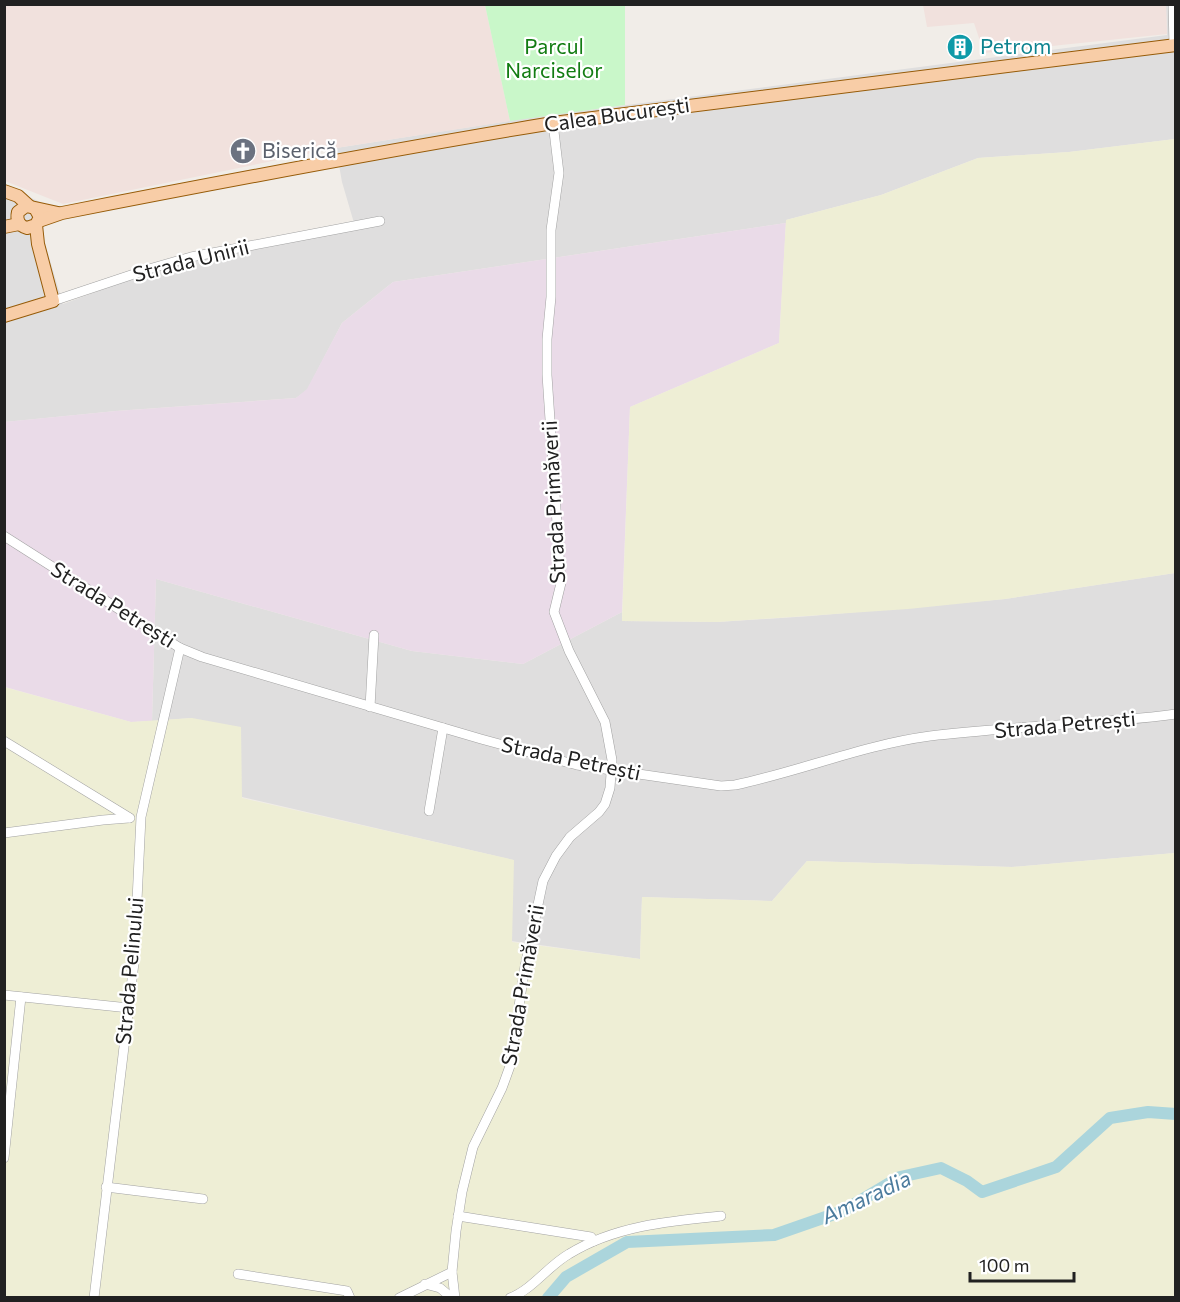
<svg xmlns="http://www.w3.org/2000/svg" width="1180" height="1302" font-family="Commissioner,sans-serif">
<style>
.residential{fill:#dfdede}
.industrial{fill:#eadbe8}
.military{fill:#f1e1dd}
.farmland{fill:#eeeed5}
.park{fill:#c9f7c9}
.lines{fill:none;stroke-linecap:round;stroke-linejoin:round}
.river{stroke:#abd5dc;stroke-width:12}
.minor-casing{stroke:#a2a2a2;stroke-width:10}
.major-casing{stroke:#965b08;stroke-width:14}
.minor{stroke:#fff;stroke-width:9}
.major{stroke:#f8cda7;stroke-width:12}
.labels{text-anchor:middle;stroke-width:4.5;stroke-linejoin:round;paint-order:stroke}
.park-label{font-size:21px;fill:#127c12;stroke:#fff}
.culture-label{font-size:21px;fill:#0d838f;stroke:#fff;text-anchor:start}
.street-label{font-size:21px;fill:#212121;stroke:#fff}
.worship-label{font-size:21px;fill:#5b616d;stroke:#fff;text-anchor:start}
.water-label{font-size:22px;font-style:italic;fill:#4b7b9d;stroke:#fff}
</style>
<rect width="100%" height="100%" fill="#f1ede8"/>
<g class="residential">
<path d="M1166 5H1175V139L1069 152 978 158 881 195 786 220V223L393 282 342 323 307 390 296 398 116 411 5 422 4 187 36 200 48 207 41 230 63 304 191 257 354 223 342 182 336 148 527 118 1167 35Z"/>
<path d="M1175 573V853L1012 867 807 861 772 901 642 897 640 959 511 941 513 860 242 797 192 718 152 721 156 579 412 651 523 664 622 612V621L717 622 811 616 1005 599Z"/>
</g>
<path class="industrial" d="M786 223 779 343 630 407 622 612 523 664 412 651 156 579 152 721 131 722 5 687 4 422 116 411 296 398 307 389 342 323 393 282Z"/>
<g class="military">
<path d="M5 4 485 5 510 121 336 148 63 204 5 181Z"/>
<path d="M923 5H1166L1167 34 984 53 974 23 927 27Z"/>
</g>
<g class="farmland">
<path d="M1175 139V573L1005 599 908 609 717 622 622 621 630 407 779 343 786 220 881 195 978 158 1069 152Z"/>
<path d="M4 687 131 722 192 718 241 727 242 798 514 860 512 942 640 959 642 897 772 901 807 861 1012 867 1175 853V1297H5Z"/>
</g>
<path class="park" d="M485 5H625V105L510 121Z"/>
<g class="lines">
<path class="river" d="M548 1298 566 1277 627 1242 774 1235 843 1211 900 1177 941 1168 967 1181 982 1192 1056 1167 1110 1118 1148 1112 1176 1114"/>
<defs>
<g id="minor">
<path d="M1173 4 1174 46"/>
<path d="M53 301 149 269 191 257 380 221"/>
<path d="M4 536 180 648 202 657 481 739 577 765 721 786 735 785C801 771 863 745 930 736 1011 726 1094 725 1176 714"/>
<path d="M370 707 374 635"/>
<path d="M4 741 130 818"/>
<path d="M429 811 443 728"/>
<path d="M4 833 103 820 129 818"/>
<path d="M4 995 129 1008"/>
<path d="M4 1158 21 997"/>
<path d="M106 1187 203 1199"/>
<path d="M458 1216 591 1237 594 1241"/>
<path d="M452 1272 455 1298"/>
<path d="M238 1274 347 1291 350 1298"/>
<path d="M425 1284 440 1288 452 1298"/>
<path d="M94 1298 134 963 141 817 180 648"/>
<path d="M399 1298 452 1272 456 1231 462 1192 473 1147 502 1088 510 1066 525 966 543 881 556 856 570 837 599 812 605 804 610 788 612 760 605 722 569 651 554 612 561 583 547 375V339L551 297V230L559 173 553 123"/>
<path d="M510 1298C533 1289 548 1266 569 1254 614 1226 669 1221 721 1216"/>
</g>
<g id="major">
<path d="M4 191 18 196 29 206"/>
<path d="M36 210 40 217 36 225 27 228C19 226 16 220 18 212L26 206 58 213"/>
<path d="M39 221 62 213C225 181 389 150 553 123L1176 45"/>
<path d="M4 227 19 224"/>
<path d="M4 316 53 301 38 244 36 225"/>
</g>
</defs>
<use href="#minor" class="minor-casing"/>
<use href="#major" class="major-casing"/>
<use href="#minor" class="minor"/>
<use href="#major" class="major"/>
</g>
<defs>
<symbol id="building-disc" viewBox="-11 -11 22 22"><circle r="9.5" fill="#0f9aa8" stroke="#fff"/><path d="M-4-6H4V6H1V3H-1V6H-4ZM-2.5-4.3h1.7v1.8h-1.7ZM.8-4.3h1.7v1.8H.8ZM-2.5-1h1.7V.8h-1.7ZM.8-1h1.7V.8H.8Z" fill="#fff"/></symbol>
<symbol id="church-disc" viewBox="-11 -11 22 22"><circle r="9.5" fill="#6b7280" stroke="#fff"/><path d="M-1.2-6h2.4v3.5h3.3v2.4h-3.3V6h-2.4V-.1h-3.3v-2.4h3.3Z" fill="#fff"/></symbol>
</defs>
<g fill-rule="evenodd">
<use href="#building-disc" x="945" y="32" width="30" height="30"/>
<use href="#church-disc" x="228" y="136" width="30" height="30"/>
</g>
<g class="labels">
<g class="park-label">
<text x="554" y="54">Parcul<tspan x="554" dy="24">Narciselor</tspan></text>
</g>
<g class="culture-label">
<text x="980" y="54">Petrom</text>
</g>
<g class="street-label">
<text transform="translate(617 115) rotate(-8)" y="7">Calea București</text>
<text transform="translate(191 261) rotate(-14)" y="7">Strada Unirii</text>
<text transform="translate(554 502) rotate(-93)" y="7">Strada Primăverii</text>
<text transform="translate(113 605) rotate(32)" y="7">Strada Petrești</text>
<text transform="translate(1065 725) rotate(-5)" y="7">Strada Petrești</text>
<text transform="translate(571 759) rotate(12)" y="7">Strada Petrești</text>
<text transform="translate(130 971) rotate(-85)" y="7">Strada Pelinului</text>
<text transform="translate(523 985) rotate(-80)" y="7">Strada Primăverii</text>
</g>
<g class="worship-label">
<text x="262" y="158">Biserică</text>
</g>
<g class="water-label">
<text transform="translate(866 1197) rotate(-25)" y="8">Amaradia</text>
</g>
</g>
<rect width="1180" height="1302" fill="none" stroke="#212121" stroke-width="12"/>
<path d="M970 1272v9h104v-9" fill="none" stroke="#212121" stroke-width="3"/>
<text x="979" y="1272" font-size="18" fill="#212121" stroke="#ffffff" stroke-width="4.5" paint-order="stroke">100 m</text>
</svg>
